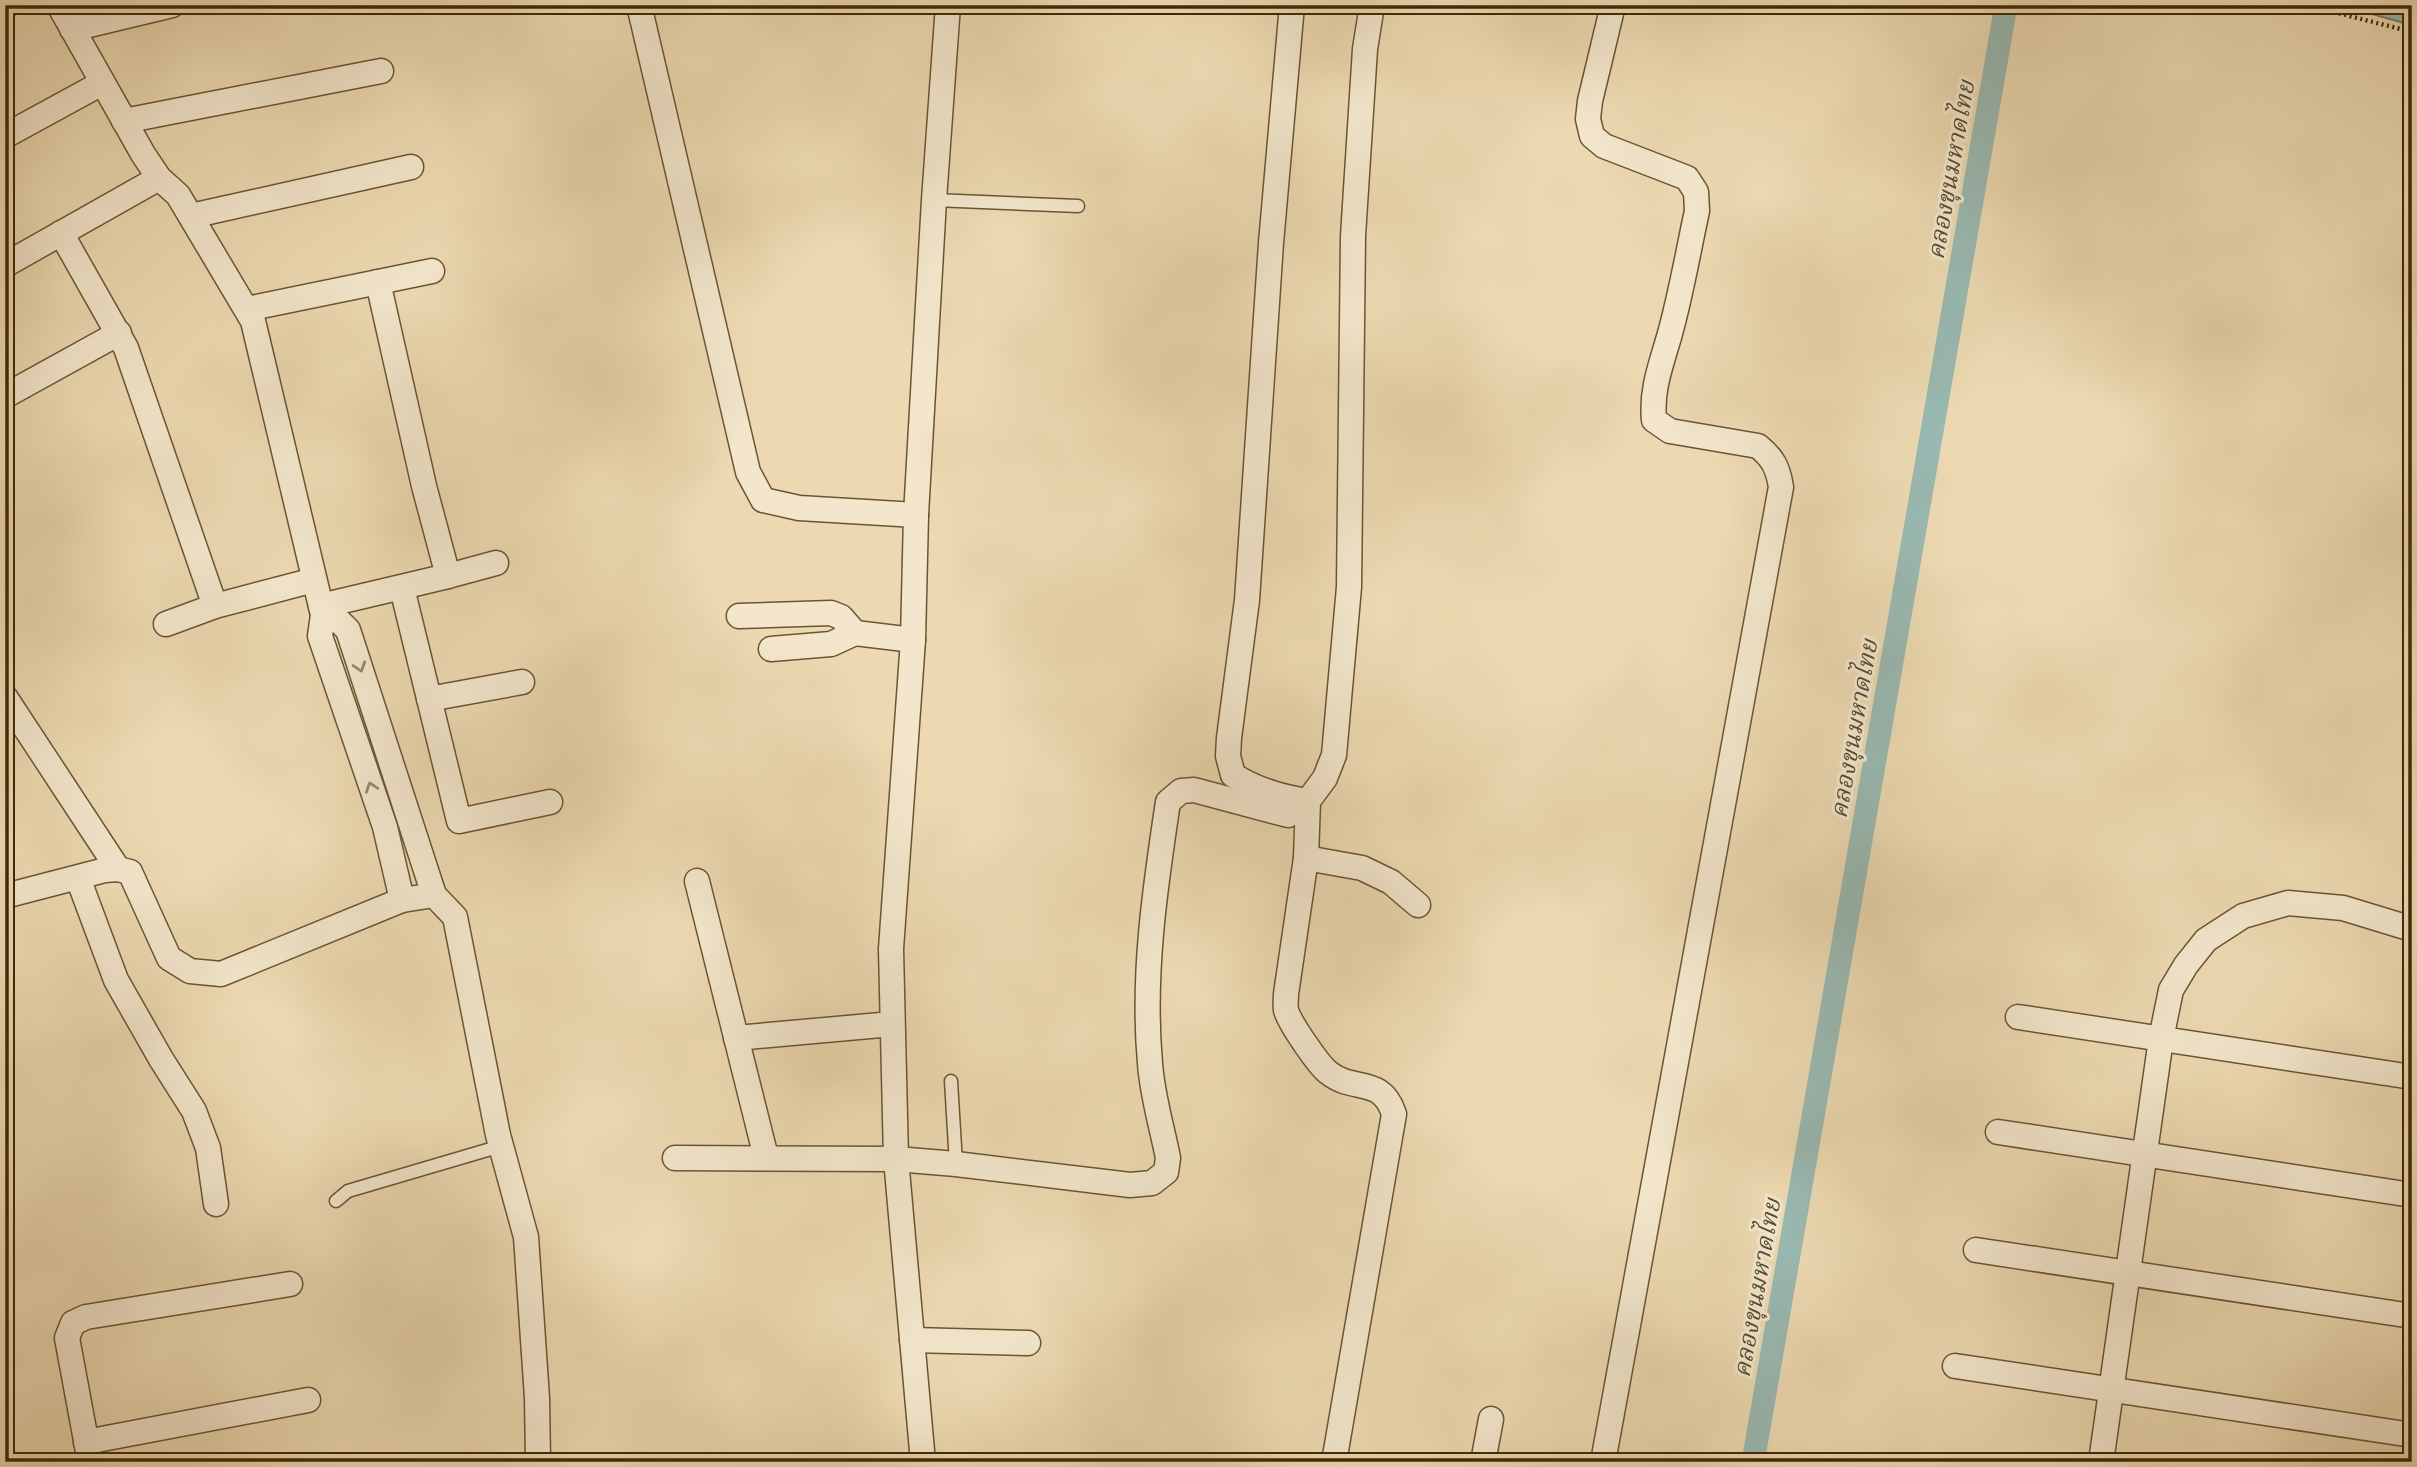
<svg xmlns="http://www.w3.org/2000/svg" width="2417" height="1467" font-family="'IM FELL Double Pica','Noto Serif Thai',serif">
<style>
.water{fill:#99b9b2;stroke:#757f6d;stroke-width:2}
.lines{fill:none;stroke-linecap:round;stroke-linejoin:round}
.canal{stroke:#99b9b2;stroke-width:23}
.service-casing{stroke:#6b5531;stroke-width:15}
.minor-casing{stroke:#6b5531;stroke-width:27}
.path{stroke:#402906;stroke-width:4.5;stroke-dasharray:2 3.5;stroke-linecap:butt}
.service{stroke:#f3e6cc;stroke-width:12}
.minor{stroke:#f3e6cc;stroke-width:24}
.oneway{stroke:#9a8869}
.labels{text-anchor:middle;stroke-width:6;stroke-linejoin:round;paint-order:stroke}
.water-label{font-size:24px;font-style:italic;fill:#564d31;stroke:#f3e6cc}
</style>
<rect width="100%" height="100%" fill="#ecd9b1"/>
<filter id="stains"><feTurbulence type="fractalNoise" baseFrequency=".00286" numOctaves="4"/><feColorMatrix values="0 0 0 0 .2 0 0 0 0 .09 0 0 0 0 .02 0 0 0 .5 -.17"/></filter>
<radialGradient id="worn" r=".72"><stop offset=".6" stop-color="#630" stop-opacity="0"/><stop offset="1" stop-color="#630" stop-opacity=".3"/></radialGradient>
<path class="water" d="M2340 5H2412V25L2404 23Z"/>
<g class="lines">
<path class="canal" d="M1753 1462 2006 5"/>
<defs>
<g id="service">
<path d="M934 200 1078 206"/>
<path d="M951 1081 956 1164"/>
<path d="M336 1201 348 1191 501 1146"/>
</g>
<g id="minor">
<path d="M59 5 143 154 159 178 178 195 253 321 323 615 320 636 385 827 402 900"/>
<path d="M639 5 748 472 763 500 799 508 916 515"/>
<path d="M1292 5 1271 243 1247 600 1229 738 1228 756 1233 775C1256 790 1281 797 1308 801L1306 858 1286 994C1286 999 1285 1005 1286 1010 1289 1022 1319 1066 1329 1073 1354 1093 1381 1075 1394 1114L1334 1462"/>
<path d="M5 6 7 5"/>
<path d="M72 29 172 5"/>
<path d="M124 121 381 71"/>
<path d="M5 136 102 83"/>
<path d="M191 216 411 167"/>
<path d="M61 233 126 348 215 606 314 580"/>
<path d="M5 265 159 178"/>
<path d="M247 309 432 271"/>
<path d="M5 396 119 333"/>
<path d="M448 576 496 563"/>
<path d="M402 588 459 821 550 802"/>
<path d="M321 606 448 576 424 486 378 282"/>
<path d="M323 615 340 622 348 630 434 895"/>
<path d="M739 616 831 613 841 617 855 633 913 640"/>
<path d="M166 624 215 606"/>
<path d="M771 649 831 644 855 633"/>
<path d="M5 697 118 869"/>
<path d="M429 699 522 682"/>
<path d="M1308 801 1325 778 1334 755 1349 587 1353 236 1365 49 1372 5"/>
<path d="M1306 858 1362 868 1391 882 1418 905"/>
<path d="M78 878 116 980 161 1059 194 1111 208 1148 216 1204"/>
<path d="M697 881 766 1157"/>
<path d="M5 896 105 870 118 869 130 872 169 958 190 971 221 974 402 900 434 895 455 917 498 1135 526 1237 537 1398 538 1462"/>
<path d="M2018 1017 2412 1077"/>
<path d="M736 1038 892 1024"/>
<path d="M1998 1132 2412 1195"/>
<path d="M675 1158 896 1159 956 1164 1130 1185 1152 1183 1166 1172 1168 1158C1162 1127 1152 1095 1150 1063 1142 976 1155 888 1168 802L1181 791 1194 790 1288 815"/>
<path d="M1976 1250 2412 1316"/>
<path d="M912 1340 1028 1343"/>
<path d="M1955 1366 2412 1435"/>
<path d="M86 1442 308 1400"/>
<path d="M90 1462 67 1338 73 1323 86 1317 290 1284"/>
<path d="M923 1462 896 1159 891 949 913 640 916 515 934 200 948 5"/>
<path d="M1483 1462 1491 1419"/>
<path d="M1603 1462 1781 487C1778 468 1773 458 1758 446L1670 431 1654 420C1651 390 1661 365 1669 337 1681 295 1688 252 1697 211L1696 192 1687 178 1604 146 1592 136 1588 119 1590 101 1613 5"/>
<path d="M2101 1462 2161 1039 2171 990 2186 965 2206 940 2243 916 2288 903 2343 908 2412 929"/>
</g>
</defs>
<use href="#service" class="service-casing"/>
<use href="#minor" class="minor-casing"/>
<path class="path" d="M2307 5 2412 32"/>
<use href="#service" class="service"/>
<use href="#minor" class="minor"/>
</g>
<defs><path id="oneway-chevron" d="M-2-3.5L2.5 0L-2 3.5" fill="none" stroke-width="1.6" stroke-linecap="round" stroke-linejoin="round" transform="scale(1.75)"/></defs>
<g class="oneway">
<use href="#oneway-chevron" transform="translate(360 667) rotate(72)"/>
<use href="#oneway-chevron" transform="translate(371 787) rotate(-109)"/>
</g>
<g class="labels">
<g class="water-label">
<text transform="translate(1951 170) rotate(-80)" y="8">คลองขุนมหาดไทย</text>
<text transform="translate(1854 729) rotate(-80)" y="8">คลองขุนมหาดไทย</text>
<text transform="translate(1757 1288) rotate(-80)" y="8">คลองขุนมหาดไทย</text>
</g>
</g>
<rect width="2417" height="1467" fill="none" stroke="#ecd9b1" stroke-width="28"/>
<rect x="7" y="7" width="2403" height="1453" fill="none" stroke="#402906" stroke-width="3.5"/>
<rect x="14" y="14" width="2389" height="1439" fill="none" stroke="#402906" stroke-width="2"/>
<rect width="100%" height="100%" filter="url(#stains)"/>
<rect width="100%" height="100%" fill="url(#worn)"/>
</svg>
